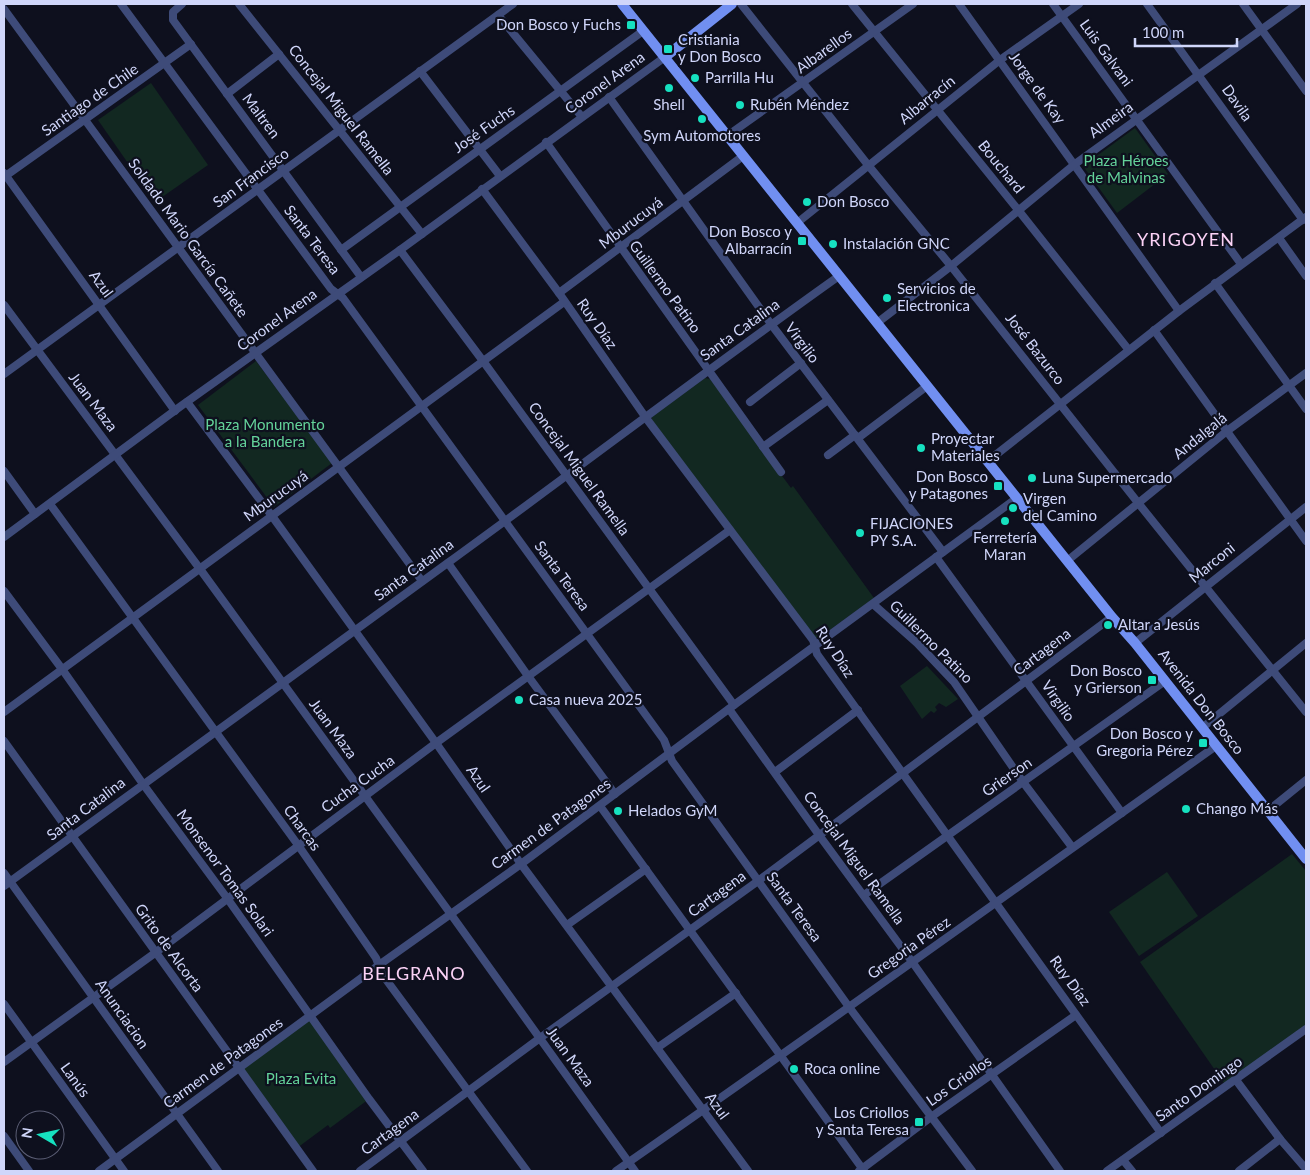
<svg xmlns="http://www.w3.org/2000/svg" width="1310" height="1175" font-family="Lato,sans-serif">
<style>
.green{fill:#122821}
.lines{fill:none;stroke-linecap:round;stroke-linejoin:round}
.street{stroke:#3e4b79;stroke-width:8}
.secondary{stroke:#718ff1;stroke-width:10}
.poi-dot{fill:#16e1c0;stroke:#0e101e;stroke-width:2}
.labels{text-anchor:middle;stroke-width:4.5;stroke-linejoin:round;paint-order:stroke}
.poi-label{font-size:15px;fill:#d0d6fa;stroke:#0e101e;text-anchor:start}
.street-label{font-size:15px;fill:#d0d6fa;stroke:#0e101e}
.park-label{font-size:15px;fill:#64d39a;stroke:#0e101e}
.quarter-label{font-size:18px;letter-spacing:1px;fill:#fbd2f6;stroke:#0e101e}
</style>
<rect width="100%" height="100%" fill="#0e101e"/>
<g class="green">
<path d="M151 83 208 165 155 202 98 120Z"/>
<path d="M1135 128 1168 174 1117 213 1083 166Z"/>
<path d="M256 361 332 463 274 507 198 405Z"/>
<path d="M705 378 710 379 791 488 793 486 874 598 820 637 815 638 652 420V417Z"/>
<path d="M927 666 958 699 946 707 939 703 935 707 937 710 934 713 931 711 922 719 900 686Z"/>
<path d="M1292 854 1306 871V1026L1226 1086 1140 962Z"/>
<path d="M1167 872 1198 916 1139 956 1109 912Z"/>
<path d="M311 1016 369 1099 330 1128 328 1125 297 1148 239 1069Z"/>
</g>
<g class="lines">
<g class="street">
<path d="M121 4 331 289 343 298 664 740 672 761 849 1007 972 1171"/>
<path d="M182 4 173 12V20L361 277"/>
<path d="M239 4 422 234"/>
<path d="M741 4 868 165 951 266 1139 504 1306 712"/>
<path d="M852 4 1019 211 1128 349"/>
<path d="M959 4 1179 311"/>
<path d="M1053 4 1241 264"/>
<path d="M1147 4 1303 220"/>
<path d="M1243 4 1306 91"/>
<path d="M4 9 422 581"/>
<path d="M498 15 582 117"/>
<path d="M420 71 500 176"/>
<path d="M227 94 279 54"/>
<path d="M609 97 771 324 943 552"/>
<path d="M727 136 913 4"/>
<path d="M546 142 781 472"/>
<path d="M4 173 175 411"/>
<path d="M4 177 191 44"/>
<path d="M482 189 559 293 646 418 813 640 817 654 1161 1133"/>
<path d="M797 223 1000 60 1079 4"/>
<path d="M1279 238 1306 276"/>
<path d="M341 250 643 31"/>
<path d="M400 250 483 361 734 705"/>
<path d="M1215 283 1306 409"/>
<path d="M559 293 743 156"/>
<path d="M4 305 200 569 450 913 635 1171"/>
<path d="M877 323 951 266 1075 164 1297 4"/>
<path d="M1154 330 1306 541"/>
<path d="M4 374 513 4"/>
<path d="M187 402 272 516 436 743 521 864 748 1171"/>
<path d="M750 402 801 363"/>
<path d="M858 438 927 386"/>
<path d="M763 447 828 400"/>
<path d="M828 455 855 435"/>
<path d="M988 461 1179 311 1306 217"/>
<path d="M4 471 35 514"/>
<path d="M50 504 298 845 376 958 382 974 527 1171"/>
<path d="M4 537 181 406 400 250 665 57"/>
<path d="M936 557 1122 813"/>
<path d="M1067 561 1227 431 1306 373"/>
<path d="M448 563 528 676 615 794"/>
<path d="M4 591 62 669 143 784 227 898 369 1099 423 1171"/>
<path d="M873 604 917 643 954 682 1023 782 1072 847"/>
<path d="M1135 643 1306 507"/>
<path d="M729 709 819 835 913 963 1060 1171"/>
<path d="M4 712C190 574 377 438 564 302"/>
<path d="M1202 728 1306 643"/>
<path d="M4 741 313 1171"/>
<path d="M775 772 858 710"/>
<path d="M600 806 864 1171"/>
<path d="M1269 810 1306 780"/>
<path d="M4 873 218 1171"/>
<path d="M4 886C152 778 301 670 449 562 580 467 708 369 839 276"/>
<path d="M864 895 1165 681"/>
<path d="M567 925 646 869"/>
<path d="M4 1004 124 1171"/>
<path d="M657 1048 736 993"/>
<path d="M4 1062 155 953 436 743 730 530"/>
<path d="M1236 1080 1280 1139 1306 1169"/>
<path d="M4 1136 29 1171"/>
<path d="M1123 1160 1132 1171"/>
<path d="M99 1171 379 965 521 864 734 705 1017 498"/>
<path d="M360 1171 540 1038 758 881 1112 617"/>
<path d="M616 1171C817 1031 1016 888 1216 746"/>
<path d="M859 1171 931 1117 1076 1015"/>
<path d="M1107 1171 1306 1029"/>
<path d="M1239 1171 1280 1139"/>
</g>
<g class="secondary">
<path d="M622 4 1112 617 1135 643 1306 859"/>
<path d="M665 57 732 4"/>
</g>
</g>
<g class="poi-dot">
<rect x="626" y="20" width="10" height="10" rx="2.5"/>
<rect x="663" y="44" width="10" height="10" rx="2.5"/>
<circle cx="695" cy="78" r="5"/>
<circle cx="669" cy="88" r="5"/>
<circle cx="740" cy="105" r="5"/>
<circle cx="702" cy="119" r="5"/>
<circle cx="807" cy="202" r="5"/>
<rect x="797" y="236" width="10" height="10" rx="2.5"/>
<circle cx="833" cy="244" r="5"/>
<circle cx="887" cy="298" r="5"/>
<circle cx="921" cy="448" r="5"/>
<circle cx="1032" cy="478" r="5"/>
<rect x="993" y="481" width="10" height="10" rx="2.5"/>
<circle cx="1013" cy="508" r="5"/>
<circle cx="1005" cy="521" r="5"/>
<circle cx="860" cy="533" r="5"/>
<circle cx="1108" cy="625" r="5"/>
<rect x="1147" y="675" width="10" height="10" rx="2.5"/>
<circle cx="519" cy="700" r="5"/>
<rect x="1198" y="738" width="10" height="10" rx="2.5"/>
<circle cx="1186" cy="809" r="5"/>
<circle cx="618" cy="811" r="5"/>
<circle cx="794" cy="1069" r="5"/>
<rect x="914" y="1117" width="10" height="10" rx="2.5"/>
</g>
<g class="labels">
<g class="poi-label">
<text x="621" y="30" text-anchor="end">Don Bosco y Fuchs</text>
<text x="678" y="45">Cristiania<tspan x="678" dy="17">y Don Bosco</tspan></text>
<text x="705" y="83">Parrilla Hu</text>
<text x="669" y="110" text-anchor="middle">Shell</text>
<text x="750" y="110">Rubén Méndez</text>
<text x="702" y="141" text-anchor="middle">Sym Automotores</text>
<text x="817" y="207">Don Bosco</text>
<text x="792" y="237" text-anchor="end">Don Bosco y<tspan x="792" dy="17">Albarracín</tspan></text>
<text x="843" y="249">Instalación GNC</text>
<text x="897" y="294">Servicios de<tspan x="897" dy="17">Electronica</tspan></text>
<text x="931" y="444">Proyectar<tspan x="931" dy="17">Materiales</tspan></text>
<text x="988" y="482" text-anchor="end">Don Bosco<tspan x="988" dy="17">y Patagones</tspan></text>
<text x="1042" y="483">Luna Supermercado</text>
<text x="1023" y="504">Virgen<tspan x="1023" dy="17">del Camino</tspan></text>
<text x="870" y="529">FIJACIONES<tspan x="870" dy="17">PY S.A.</tspan></text>
<text x="1005" y="543" text-anchor="middle">Ferretería<tspan x="1005" dy="17">Maran</tspan></text>
<text x="1118" y="630">Altar a Jesús</text>
<text x="1142" y="676" text-anchor="end">Don Bosco<tspan x="1142" dy="17">y Grierson</tspan></text>
<text x="529" y="705">Casa nueva 2025</text>
<text x="1193" y="739" text-anchor="end">Don Bosco y<tspan x="1193" dy="17">Gregoria Pérez</tspan></text>
<text x="1196" y="814">Chango Más</text>
<text x="628" y="816">Helados GyM</text>
<text x="804" y="1074">Roca online</text>
<text x="909" y="1118" text-anchor="end">Los Criollos<tspan x="909" dy="17">y Santa Teresa</tspan></text>
</g>
<g class="street-label">
<text transform="translate(824 51) rotate(-36)" y="5">Albarellos</text>
<text transform="translate(1106 53) rotate(54)" y="5">Luis Galvani</text>
<text transform="translate(605 83) rotate(-36)" y="5">Coronel Arena</text>
<text transform="translate(1037 88) rotate(54)" y="5">Jorge de Kay</text>
<text transform="translate(90 100) rotate(-35)" y="5">Santiago de Chile</text>
<text transform="translate(927 100) rotate(-39)" y="5">Albarracín</text>
<text transform="translate(1237 103) rotate(55)" y="5">Davila</text>
<text transform="translate(341 110) rotate(52)" y="5">Concejal Miguel Ramella</text>
<text transform="translate(261 116) rotate(53)" y="5">Maltren</text>
<text transform="translate(1111 120) rotate(-36)" y="5">Almeira</text>
<text transform="translate(484 129) rotate(-35)" y="5">José Fuchs</text>
<text transform="translate(1001 167) rotate(51)" y="5">Bouchard</text>
<text transform="translate(251 178) rotate(-36)" y="5">San Francisco</text>
<text transform="translate(631 223) rotate(-37)" y="5">Mburucuyá</text>
<text transform="translate(188 238) rotate(54)" y="5">Soldado Mario García Cañete</text>
<text transform="translate(312 240) rotate(53)" y="5">Santa Teresa</text>
<text transform="translate(101 284) rotate(54)" y="5">Azul</text>
<text transform="translate(665 287) rotate(54)" y="5">Guillermo Patino</text>
<text transform="translate(277 320) rotate(-36)" y="5">Coronel Arena</text>
<text transform="translate(597 324) rotate(55)" y="5">Ruy Díaz</text>
<text transform="translate(740 330) rotate(-36)" y="5">Santa Catalina</text>
<text transform="translate(802 343) rotate(53)" y="5">Virgilio</text>
<text transform="translate(1035 349) rotate(52)" y="5">José Bazurco</text>
<text transform="translate(93 402) rotate(53)" y="5">Juan Maza</text>
<text transform="translate(1200 436) rotate(-39)" y="5">Andalgalá</text>
<text transform="translate(579 469) rotate(54)" y="5">Concejal Miguel Ramella</text>
<text transform="translate(276 496) rotate(-36)" y="5">Mburucuyá</text>
<text transform="translate(1212 563) rotate(-39)" y="5">Marconi</text>
<text transform="translate(414 570) rotate(-36)" y="5">Santa Catalina</text>
<text transform="translate(562 576) rotate(54)" y="5">Santa Teresa</text>
<text transform="translate(931 642) rotate(45)" y="5">Guillermo Patino</text>
<text transform="translate(835 652) rotate(57)" y="5">Ruy Díaz</text>
<text transform="translate(1042 652) rotate(-37)" y="5">Cartagena</text>
<text transform="translate(1058 701) rotate(55)" y="5">Virgilio</text>
<text transform="translate(1201 702) rotate(52)" y="5">Avenida Don Bosco</text>
<text transform="translate(333 729) rotate(54)" y="5">Juan Maza</text>
<text transform="translate(1007 777) rotate(-35)" y="5">Grierson</text>
<text transform="translate(478 779) rotate(55)" y="5">Azul</text>
<text transform="translate(358 784) rotate(-36)" y="5">Cucha Cucha</text>
<text transform="translate(86 809) rotate(-37)" y="5">Santa Catalina</text>
<text transform="translate(551 824) rotate(-36)" y="5">Carmen de Patagones</text>
<text transform="translate(302 828) rotate(54)" y="5">Charcas</text>
<text transform="translate(854 858) rotate(54)" y="5">Concejal Miguel Ramella</text>
<text transform="translate(225 873) rotate(54)" y="5">Monsenor Tomas Solari</text>
<text transform="translate(717 894) rotate(-36)" y="5">Cartagena</text>
<text transform="translate(794 907) rotate(54)" y="5">Santa Teresa</text>
<text transform="translate(169 948) rotate(54)" y="5">Grito de Alcorta</text>
<text transform="translate(909 948) rotate(-35)" y="5">Gregoria Pérez</text>
<text transform="translate(1070 981) rotate(54)" y="5">Ruy Díaz</text>
<text transform="translate(122 1014) rotate(55)" y="5">Anunciacion</text>
<text transform="translate(570 1057) rotate(54)" y="5">Juan Maza</text>
<text transform="translate(223 1063) rotate(-36)" y="5">Carmen de Patagones</text>
<text transform="translate(75 1080) rotate(54)" y="5">Lanús</text>
<text transform="translate(959 1081) rotate(-35)" y="5">Los Criollos</text>
<text transform="translate(1199 1089) rotate(-35)" y="5">Santo Domingo</text>
<text transform="translate(717 1106) rotate(54)" y="5">Azul</text>
<text transform="translate(390 1132) rotate(-36)" y="5">Cartagena</text>
</g>
<g class="park-label">
<text x="1126" y="166">Plaza Héroes<tspan x="1126" dy="17">de Malvinas</tspan></text>
<text x="265" y="430">Plaza Monumento<tspan x="265" dy="17">a la Bandera</tspan></text>
<text x="301" y="1084">Plaza Evita</text>
</g>
<g class="quarter-label">
<text x="1186" y="246">YRIGOYEN</text>
<text x="414" y="980">BELGRANO</text>
</g>
</g>
<rect width="1310" height="1175" fill="none" stroke="#d0d6fa" stroke-width="10"/>
<g transform="translate(40 1135) rotate(279)"><circle r="24" fill="#0e101e" stroke="#5c5f76"/>
<path d="M0-4L9 19L0 12L-9 19Z" fill="#16e1c0"/>
<text y="-8" font-size="14" font-weight="bold" text-anchor="middle" fill="#d0d6fa">N</text>
</g>
<path d="M1135 38v8h102v-8" fill="none" stroke="#d0d6fa" stroke-width="2.5"/>
<text x="1142" y="38" font-size="15" fill="#d0d6fa" stroke="#0e101e" stroke-width="4" paint-order="stroke">100 m</text>
</svg>
